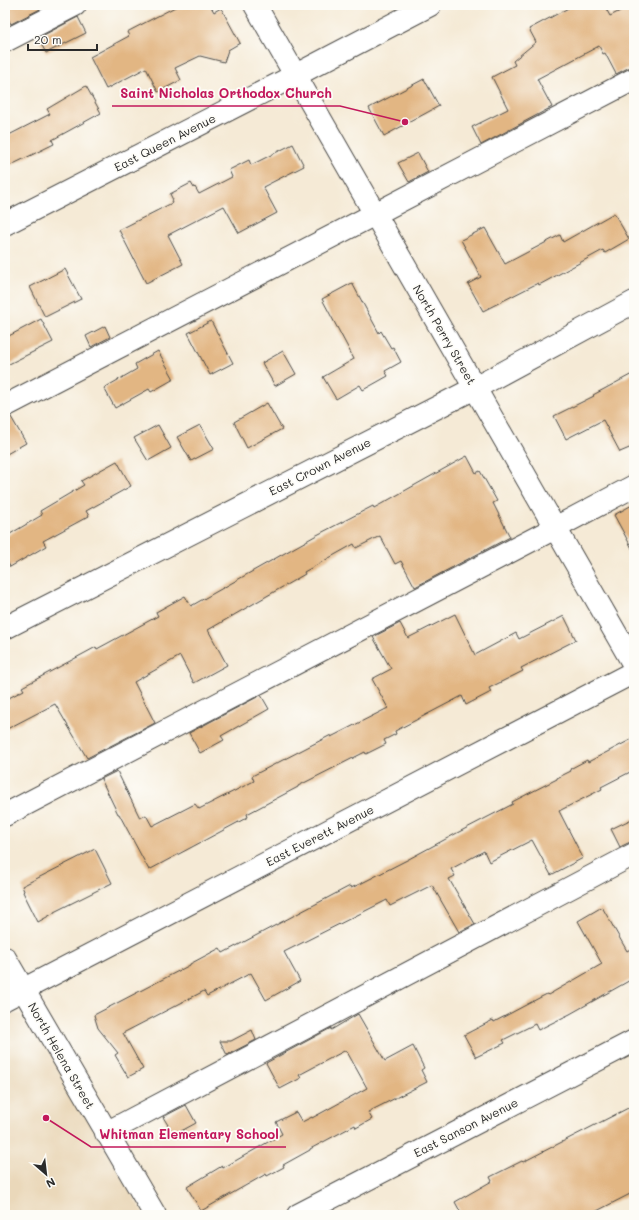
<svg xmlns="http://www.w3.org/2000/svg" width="639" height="1220" font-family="Mali,sans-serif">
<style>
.built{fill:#ead8ba}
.building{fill:#e2b683}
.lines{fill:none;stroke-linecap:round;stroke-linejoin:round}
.minor-casing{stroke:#494845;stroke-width:24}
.minor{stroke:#fff;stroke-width:22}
.labels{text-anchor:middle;stroke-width:3.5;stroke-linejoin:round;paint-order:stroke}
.street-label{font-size:12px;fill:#2b2b2b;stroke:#fdfcf7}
.leader{fill:none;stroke:#c2185b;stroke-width:1.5}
.callout-dot{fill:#c2185b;stroke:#fdfcf7;stroke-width:1.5}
.callout-label{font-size:13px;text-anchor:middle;font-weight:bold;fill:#c2185b;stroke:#fdfcf7;stroke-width:3.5;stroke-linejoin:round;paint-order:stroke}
</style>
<rect width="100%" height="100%" fill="#fdfcf7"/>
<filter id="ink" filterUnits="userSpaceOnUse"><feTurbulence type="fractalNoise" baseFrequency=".025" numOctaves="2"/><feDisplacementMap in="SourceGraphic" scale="8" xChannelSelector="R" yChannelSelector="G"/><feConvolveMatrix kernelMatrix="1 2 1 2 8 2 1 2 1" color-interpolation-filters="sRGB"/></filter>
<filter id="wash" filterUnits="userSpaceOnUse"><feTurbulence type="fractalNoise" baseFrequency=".012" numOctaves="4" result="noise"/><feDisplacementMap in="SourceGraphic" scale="16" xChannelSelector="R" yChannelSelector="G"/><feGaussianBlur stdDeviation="0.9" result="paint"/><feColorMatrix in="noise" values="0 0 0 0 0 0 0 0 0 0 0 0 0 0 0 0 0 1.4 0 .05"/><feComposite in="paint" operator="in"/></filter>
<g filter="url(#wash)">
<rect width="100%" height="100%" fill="#f5ead6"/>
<path class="built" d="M13 1014H23L28 1016 144 1215H5V1018Z"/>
<g id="blocks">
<g class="building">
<path d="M5 5H48L11 24 5 14Z"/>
<path d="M179 5H210L214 12 221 8 240 43 228 50 224 62 200 56 175 68 181 80 158 92 146 68 106 89 90 57 129 36 127 32Z"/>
<path d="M574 5H604L610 16 632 5H634V67L628 68 616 74 605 53 603 54 599 46 537 79 552 107 481 145 472 127 508 109 492 77 515 65 513 61 536 42 529 29Z"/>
<path d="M78 17 86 33 46 53 38 38Z"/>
<path d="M424 79 439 106 384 136 369 108Z"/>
<path d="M86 86 101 113 52 140 54 144 5 168V137L50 114 47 109Z"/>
<path d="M293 144 304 166 263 187 277 213 239 233 224 206 168 235 183 264 146 283 119 230 172 203 171 201 173 200 170 194 191 183 194 188 195 187 199 194 232 177 229 170 249 160 251 165Z"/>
<path d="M418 153 428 172 409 182 398 163Z"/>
<path d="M614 213 629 239 605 253 603 250 539 285 538 283 483 311 468 284 481 277 461 240 485 228 505 264 560 235 563 242Z"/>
<path d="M65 269 81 299 45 317 30 287Z"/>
<path d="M352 283 379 333 381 331 391 348 393 347 401 362 385 371 388 376 363 390 360 385 336 399 323 377 354 359 322 299Z"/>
<path d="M41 319 53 342 5 366V338Z"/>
<path d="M211 321 233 363 210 375 188 333Z"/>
<path d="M105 326 110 337 91 347 86 336Z"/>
<path d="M158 351 174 379 151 392 149 389 115 408 104 388 137 369 135 364Z"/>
<path d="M283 351 296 374 275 386 262 363Z"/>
<path d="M634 373V446L620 452 603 420 566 439 554 416 594 396 593 395Z"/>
<path d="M267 403 282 429 247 448 234 422Z"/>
<path d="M11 417 26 443 5 455V418Z"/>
<path d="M158 425 171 448 148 461 134 438Z"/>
<path d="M200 425 214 449 191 461 177 437Z"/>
<path d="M467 456 476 473 480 471 497 501 493 503 510 537 415 587 401 561 395 564 380 536 356 548 354 544 304 572 305 574 208 630 227 665 194 683 180 656 134 682 155 723 87 758 55 704 5 730V700L24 690 22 687 96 647 97 649 158 616 156 612 185 596 191 606 315 536 373 506 374 508Z"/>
<path d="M117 461 131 486 86 511 89 516 43 541 46 546 10 567 5 557V537L42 515 40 511 84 485 81 481Z"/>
<path d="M634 504V552L614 515Z"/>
<path d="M455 614 475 655 516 633 519 639 564 616 576 640 521 668 523 671 489 688 491 692 466 705 462 696 395 731 396 734 384 740 386 744 366 754 365 752 298 786V787L247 814 248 817 149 870 119 814H118L101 779 117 771 140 818 146 815 152 826 195 804 199 809 254 781 252 776 331 735V737L388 708 372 679 391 669 373 637 400 623 408 638Z"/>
<path d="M261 695 269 709 221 736 224 740 200 753 189 733Z"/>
<path d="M634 738V770L601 787 602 789 559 811 583 858 551 875 532 840 489 862 484 851 451 869 455 876 449 879 475 924 459 932 432 885 390 906 387 900 284 952 300 981 266 1000 251 973 207 996 204 991 123 1033 143 1069 128 1077 115 1055 118 1053 98 1028 94 1015 190 965V964L220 948 223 953 350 886 351 888 362 883 407 860 457 833 513 804 512 802 557 779V778L571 771 570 769 587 760 588 762Z"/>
<path d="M634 818V842L628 843 620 847 611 829Z"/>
<path d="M95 849 112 883 54 912V913L38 922 23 892 24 891 22 886Z"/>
<path d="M602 907 627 951 634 947V978L570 1014 538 1030 535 1024 503 1040 505 1043 476 1057 464 1035 493 1020 494 1022 541 997 547 994 548 995 602 964 578 921Z"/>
<path d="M358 1014 385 1061 413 1046 424 1068 421 1070 427 1082 368 1112 372 1119 356 1128 355 1125 310 1149V1150L283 1165 284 1167 267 1176 266 1174 201 1211 187 1187 222 1166 223 1168 282 1134 276 1122 296 1112 302 1122 312 1117V1118L367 1088 346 1050 299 1075 301 1078 280 1089 266 1063 331 1028V1030Z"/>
<path d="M252 1030 256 1040 227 1055 220 1041H231Z"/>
<path d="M186 1105 196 1123 174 1135 163 1117Z"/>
<path d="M634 1105V1192L589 1215H462L455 1202 492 1181 490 1177 522 1161 523 1162Z"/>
</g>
</g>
</g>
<g filter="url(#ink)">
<use href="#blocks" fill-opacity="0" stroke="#494845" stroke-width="1"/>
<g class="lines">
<defs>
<g id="minor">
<path d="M255 5 634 665"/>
<path d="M5 41 75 5"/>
<path d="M5 224 296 75 430 5"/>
<path d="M5 406 375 214 634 79"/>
<path d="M5 628 475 388 634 302"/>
<path d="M5 815 555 528 634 486"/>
<path d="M5 958 155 1215"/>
<path d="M5 999 634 672"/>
<path d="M106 1133 634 854"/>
<path d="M298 1215 634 1041"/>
</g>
</defs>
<use href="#minor" class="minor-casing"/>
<use href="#minor" class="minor"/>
</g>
</g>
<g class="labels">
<g class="street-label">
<text transform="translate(165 143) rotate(-27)" y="4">East Queen Avenue</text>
<text transform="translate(444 335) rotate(60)" y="4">North Perry Street</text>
<text transform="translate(320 467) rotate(-27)" y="4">East Crown Avenue</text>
<text transform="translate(320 836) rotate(-27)" y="4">East Everett Avenue</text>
<text transform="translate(61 1056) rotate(60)" y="4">North Helena Street</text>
<text transform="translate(466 1128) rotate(-27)" y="4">East Sanson Avenue</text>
</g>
</g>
<path class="leader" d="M405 122L340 106H112M46 1118L91 1147H286"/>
<g class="callout-dot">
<circle cx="405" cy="122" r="4"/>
<circle cx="46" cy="1118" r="4"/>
</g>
<g class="callout-label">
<text x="226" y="98">Saint Nicholas Orthodox Church</text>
<text x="189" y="1139">Whitman Elementary School</text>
</g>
<rect width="639" height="1220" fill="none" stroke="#fdfcf7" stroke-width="20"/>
<g transform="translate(46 1174) rotate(152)" stroke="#fdfcf7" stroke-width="3" paint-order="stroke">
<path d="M0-3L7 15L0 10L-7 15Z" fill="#2b2b2b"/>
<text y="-6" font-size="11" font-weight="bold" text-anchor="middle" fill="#2b2b2b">N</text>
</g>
<path d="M28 44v6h69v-6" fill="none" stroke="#2b2b2b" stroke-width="2"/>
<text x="34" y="44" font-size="12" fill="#2b2b2b" stroke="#fdfcf7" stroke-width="3" paint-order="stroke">20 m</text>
</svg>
